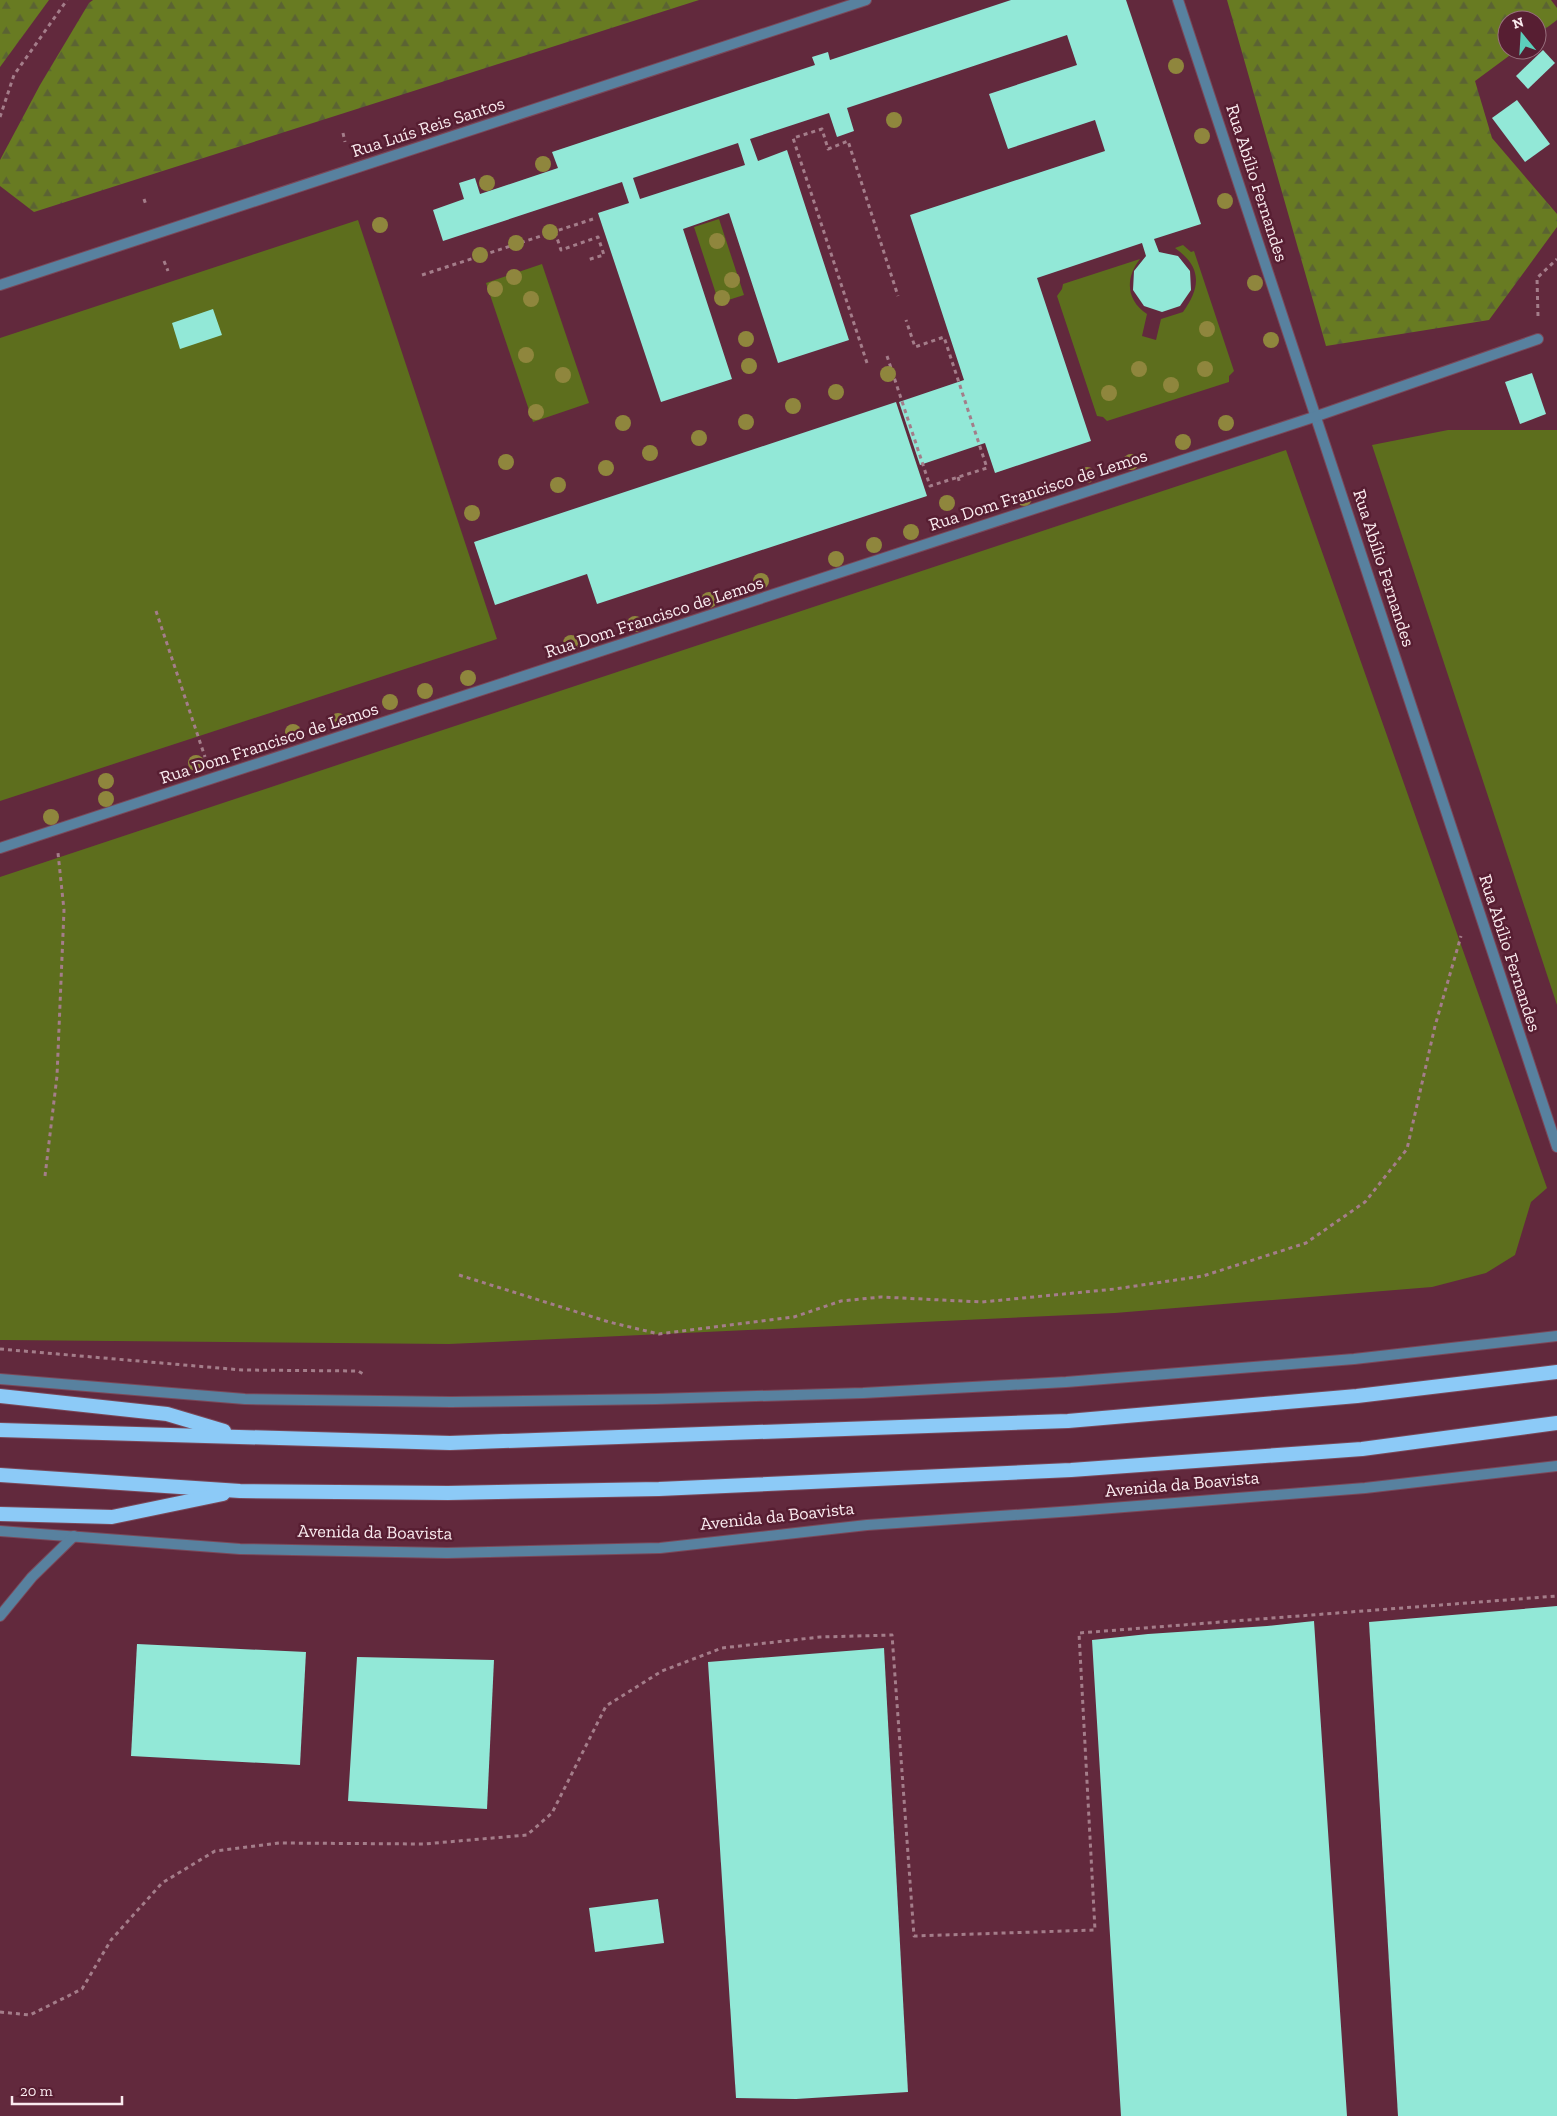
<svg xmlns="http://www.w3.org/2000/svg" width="1557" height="2116" font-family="'Zilla Slab',serif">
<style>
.green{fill:#5d6e1d}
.forest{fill:url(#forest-firs)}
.building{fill:#92e8d7;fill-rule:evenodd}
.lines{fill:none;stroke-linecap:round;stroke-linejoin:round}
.minor-casing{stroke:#7a4859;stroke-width:12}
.trunk-casing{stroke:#7a4859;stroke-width:16}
.path{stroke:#a47d8a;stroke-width:3;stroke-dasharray:4 4;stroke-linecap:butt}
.minor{stroke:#58819f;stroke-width:10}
.trunk{stroke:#8ccaf7;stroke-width:14}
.tree{fill:#8f863d}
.labels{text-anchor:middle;stroke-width:5;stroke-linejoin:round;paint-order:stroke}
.street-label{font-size:18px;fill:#faebef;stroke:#571e32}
</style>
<defs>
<pattern id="forest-firs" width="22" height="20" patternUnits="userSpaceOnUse" patternTransform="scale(1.25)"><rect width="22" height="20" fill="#687b22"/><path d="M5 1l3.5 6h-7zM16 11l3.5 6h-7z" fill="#5b6333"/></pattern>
</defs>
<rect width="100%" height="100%" fill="#62293d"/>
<g class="green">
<path d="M719 219 744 295 719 303 694 227Z"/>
<path d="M358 220 497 639 0 801V338Z"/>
<path d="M1183 245 1191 252 1194 251 1234 371 1229 376V382L1107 421 1103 417 1097 416 1057 296 1062 289 1063 284 1140 259C1125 278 1126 300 1147 314L1142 336 1156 340 1161 319 1183 312C1201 287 1202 267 1175 248Z"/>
<path d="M542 264 589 403 533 422 486 283Z"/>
<path d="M1448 430H1557V1005L1372 445Z"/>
<path d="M1286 450 1547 1188 1531 1202 1515 1255 1486 1273 1432 1287 1115 1313 449 1344 0 1340V877Z"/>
</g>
<g class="forest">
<path d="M0 0H49L0 67Z"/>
<path d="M93 0H699L34 212 0 186V160L40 85 89 3Z"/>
<path d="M1227 0H1551L1557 8V20L1537 35V20H1507V50H1517L1475 81 1492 138 1557 214V227L1489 320 1326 346Z"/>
</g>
<g class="building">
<path d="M1011 0H1126L1201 224 1154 239 1159 252 1178 256 1190 271 1191 290 1180 306 1162 312 1144 306 1133 290 1134 271 1146 256 1142 243 1037 278 1091 441 995 473 985 443 920 465 899 402 964 380 910 215 1105 151 1095 120 1008 149 989 94 1077 65 1067 35 847 108 854 131 837 137 829 113 750 139 758 161 787 150 849 340 778 363 729 213 683 229 732 379 661 402 598 213 629 203 622 182 443 241 433 210 464 199 459 183 475 178 480 194 558 168 552 152 815 65 812 57 828 52 830 60ZM738 143 745 165 640 199 633 178Z"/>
<path d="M1543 50 1555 63 1528 89 1516 76Z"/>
<path d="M1517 100 1550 144 1525 162 1492 118Z"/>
<path d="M213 309 222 335 180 349 172 323Z"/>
<path d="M1532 373 1546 414 1520 424 1505 382Z"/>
<path d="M896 402 927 496 597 604 587 574 495 605 474 542Z"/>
<path d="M1557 1606V2116H1398L1369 1622Z"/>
<path d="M1314 1621 1347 2116H1121L1092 1640 1148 1634 1267 1626Z"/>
<path d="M137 1644 306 1652 300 1765 131 1756Z"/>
<path d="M884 1648 908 2092 796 2099 736 2098 708 1662Z"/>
<path d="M357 1657 494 1660 487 1809 348 1801Z"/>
<path d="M658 1899 664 1943 595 1952 589 1908Z"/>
</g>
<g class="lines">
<defs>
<g id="minor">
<path d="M1178 0 1557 1147"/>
<path d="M0 285 866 0"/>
<path d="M0 848 1317 416 1538 339"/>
<path d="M0 1379 245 1399 451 1402 656 1399 863 1393 1066 1382 1354 1359 1557 1336"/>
<path d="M0 1531 240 1549 447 1553 660 1548 867 1525 1074 1511 1365 1488 1557 1466"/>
<path d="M0 1616 32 1577 74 1536"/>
</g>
<g id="trunk">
<path d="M0 1396 167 1414 224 1431"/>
<path d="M0 1430 450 1443 1068 1421 1357 1396 1557 1372"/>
<path d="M0 1475 240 1491 448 1493 659 1489 1071 1470 1362 1449 1557 1423"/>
<path d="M0 1514 112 1517 223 1494"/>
</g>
</defs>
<use href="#minor" class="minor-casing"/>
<use href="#trunk" class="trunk-casing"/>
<g class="path">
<path d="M0 117 14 75 67 0"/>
<path d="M343 133 345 142"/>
<path d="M144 199 146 205"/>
<path d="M555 232 561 250 598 237 604 255 587 260"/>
<path d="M164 261 168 271"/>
<path d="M422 275 593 219"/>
<path d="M1538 316 1537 278 1557 259"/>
<path d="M887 356 930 486 987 468 944 337 915 347 906 320"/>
<path d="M867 363 793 138 822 129 828 149 848 141 898 296"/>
<path d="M958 477 960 484"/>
<path d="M156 611 205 757"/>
<path d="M45 1176 57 1076 64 910 58 853"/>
<path d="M459 1275 609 1322 659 1334 794 1317 841 1301 881 1297 982 1302 1115 1289 1203 1276 1306 1243 1365 1202 1407 1149 1435 1026 1461 936"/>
<path d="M0 1349 242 1370 358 1371 365 1375"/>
<path d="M0 2012 30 2015 82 1989 111 1940 162 1883 215 1851 279 1843 424 1844 527 1835 552 1813 606 1706 662 1671 722 1648 820 1637 892 1635 914 1936 1095 1930 1079 1633 1557 1596"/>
</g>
<use href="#minor" class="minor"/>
<use href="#trunk" class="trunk"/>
</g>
<g class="tree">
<circle cx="1176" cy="66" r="8"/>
<circle cx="894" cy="120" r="8"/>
<circle cx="1202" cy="136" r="8"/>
<circle cx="543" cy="164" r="8"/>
<circle cx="487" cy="183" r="8"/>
<circle cx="1225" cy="201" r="8"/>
<circle cx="380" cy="225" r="8"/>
<circle cx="550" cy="232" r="8"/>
<circle cx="717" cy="241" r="8"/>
<circle cx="516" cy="243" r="8"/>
<circle cx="480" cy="255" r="8"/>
<circle cx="514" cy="277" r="8"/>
<circle cx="732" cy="280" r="8"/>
<circle cx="1255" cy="283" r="8"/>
<circle cx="495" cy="289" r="8"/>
<circle cx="722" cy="298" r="8"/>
<circle cx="531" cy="299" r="8"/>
<circle cx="1207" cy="329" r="8"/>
<circle cx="746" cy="339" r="8"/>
<circle cx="1271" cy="340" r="8"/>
<circle cx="526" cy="355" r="8"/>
<circle cx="749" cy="366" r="8"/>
<circle cx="1139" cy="369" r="8"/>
<circle cx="1205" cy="369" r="8"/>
<circle cx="888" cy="374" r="8"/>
<circle cx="563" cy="375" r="8"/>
<circle cx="1171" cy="385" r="8"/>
<circle cx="836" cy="392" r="8"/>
<circle cx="1109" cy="393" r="8"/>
<circle cx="793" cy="406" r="8"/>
<circle cx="536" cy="412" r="8"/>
<circle cx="746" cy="422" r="8"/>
<circle cx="623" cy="423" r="8"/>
<circle cx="1226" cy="423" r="8"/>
<circle cx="699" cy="438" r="8"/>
<circle cx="1183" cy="442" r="8"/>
<circle cx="650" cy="453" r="8"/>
<circle cx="506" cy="462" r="8"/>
<circle cx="1131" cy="462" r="8"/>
<circle cx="606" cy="468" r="8"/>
<circle cx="1087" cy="475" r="8"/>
<circle cx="558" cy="485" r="8"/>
<circle cx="1024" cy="498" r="8"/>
<circle cx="947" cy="503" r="8"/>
<circle cx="472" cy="513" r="8"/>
<circle cx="911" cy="532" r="8"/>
<circle cx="874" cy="545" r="8"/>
<circle cx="836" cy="559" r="8"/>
<circle cx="761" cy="581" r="8"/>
<circle cx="709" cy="600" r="8"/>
<circle cx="635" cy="624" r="8"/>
<circle cx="571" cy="643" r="8"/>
<circle cx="468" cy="678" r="8"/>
<circle cx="425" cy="691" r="8"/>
<circle cx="390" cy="702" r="8"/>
<circle cx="338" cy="721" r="8"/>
<circle cx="293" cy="732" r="8"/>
<circle cx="196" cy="763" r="8"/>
<circle cx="106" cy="781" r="8"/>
<circle cx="106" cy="799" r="8"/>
<circle cx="51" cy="817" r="8"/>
</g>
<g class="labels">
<g class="street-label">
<text transform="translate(428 127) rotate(-18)" y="6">Rua Luís Reis Santos</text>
<text transform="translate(1257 183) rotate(72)" y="6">Rua Abílio Fernandes</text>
<text transform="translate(1038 490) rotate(-18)" y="6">Rua Dom Francisco de Lemos</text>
<text transform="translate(1384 568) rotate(72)" y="6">Rua Abílio Fernandes</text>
<text transform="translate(654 617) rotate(-18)" y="6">Rua Dom Francisco de Lemos</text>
<text transform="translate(269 743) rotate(-18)" y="6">Rua Dom Francisco de Lemos</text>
<text transform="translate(1510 953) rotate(72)" y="6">Rua Abílio Fernandes</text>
<text transform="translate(1182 1484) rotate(-5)" y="6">Avenida da Boavista</text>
<text transform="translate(777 1516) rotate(-6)" y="6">Avenida da Boavista</text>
<text transform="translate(375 1532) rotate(1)" y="6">Avenida da Boavista</text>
</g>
</g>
<g transform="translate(1522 35) rotate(342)"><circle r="24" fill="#571e32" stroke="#98707e"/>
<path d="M0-4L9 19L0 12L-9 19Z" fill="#5ccebb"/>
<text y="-8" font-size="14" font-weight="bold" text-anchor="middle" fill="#faebef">N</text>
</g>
<path d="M12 2096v8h110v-8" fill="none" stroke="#faebef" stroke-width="2.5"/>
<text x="20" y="2096" font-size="15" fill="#faebef" stroke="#571e32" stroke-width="4" paint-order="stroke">20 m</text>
</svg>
